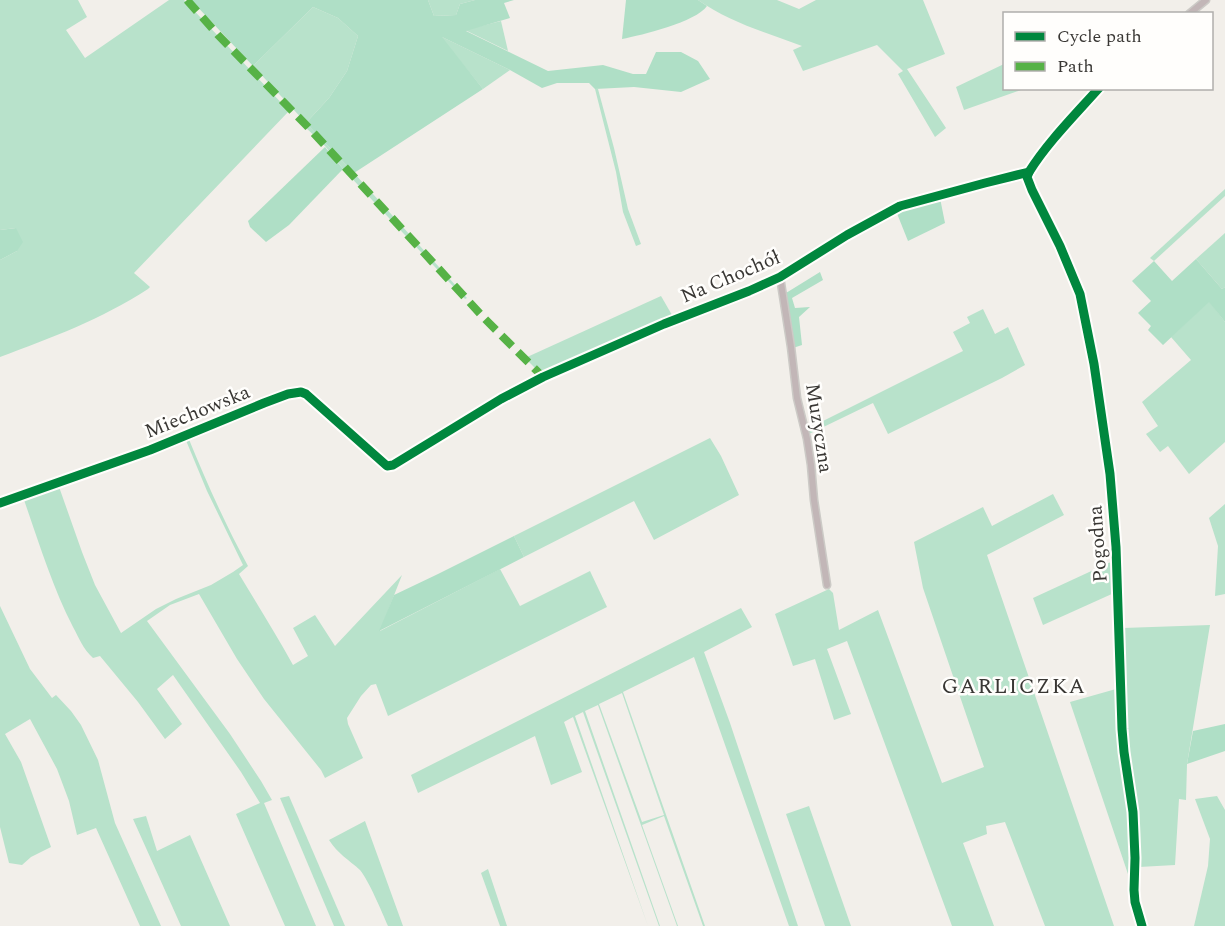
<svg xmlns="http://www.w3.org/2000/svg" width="1225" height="926" font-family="Spectral,serif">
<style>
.green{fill:#b8e2cb;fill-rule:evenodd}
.forest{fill:#afdfc6}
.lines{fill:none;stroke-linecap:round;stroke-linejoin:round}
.minor-casing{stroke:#cccac6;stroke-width:9}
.minor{stroke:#c2b6b7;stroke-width:6}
.quiet{stroke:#56b246;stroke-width:8;stroke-dasharray:15 8;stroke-linecap:butt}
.cycleway-casing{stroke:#fffefc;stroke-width:13}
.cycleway{stroke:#00873e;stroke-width:9}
.labels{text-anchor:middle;stroke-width:5;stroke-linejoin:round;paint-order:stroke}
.street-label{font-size:20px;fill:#393734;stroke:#fffefc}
.quarter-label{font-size:22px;letter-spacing:1.5px;fill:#393734;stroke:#fffefc}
</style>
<rect width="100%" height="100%" fill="#f2efea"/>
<g class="green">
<path d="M0 0H78L87 17 66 30 85 58 169 0H184L289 111 134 273 150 287 148 289C102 319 51 338 0 357V260L17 251 16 228 0 230Z"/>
<path d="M428 0H475L460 4 456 15 434 16Z"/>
<path d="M698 0H777L799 9 816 0H923L945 54 907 69 946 128 935 137 898 74 903 71 877 45 803 71 793 50 802 46C767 33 729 22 698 0Z"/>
<path d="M313 7 338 18 358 36 347 71 329 98 306 123 354 173 467 298 465 299 343 169 325 146 303 125 306 123 253 66Z"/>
<path d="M501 21 508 51 465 30Z"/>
<path d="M440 36 510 70 483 89Z"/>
<path d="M1004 64V88L1024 89 964 110 956 87Z"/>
<path d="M595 89H598L614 148 628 209 641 244 636 246 623 212 616 172Z"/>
<path d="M1225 189V196L1154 261 1150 258Z"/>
<path d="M1225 233V287L1222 289 1196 259Z"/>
<path d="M661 296 672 315 543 376 525 358Z"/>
<path d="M1209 301 1225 322V442L1189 474 1168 446 1160 452 1146 434 1158 426 1142 402 1191 360 1171 337Z"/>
<path d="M983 309 995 334 1008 327 1025 365 1002 378 888 434 873 403 809 434 807 429 963 351 953 332 970 323 967 317Z"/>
<path d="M188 437C206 481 225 524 248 566L239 574C257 604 276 634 293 665L308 656 293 628 315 615 335 646 402 575 380 631 500 569 520 606 590 571 607 607 388 716 376 684 371 685 361 696 347 718 348 724 363 758 325 778 321 770 264 699 237 659 199 594 170 605 147 621 230 734 261 781 272 800 264 803 316 926H285L236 814 260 803 241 772 173 675 157 689 182 724 165 739 138 702 100 656 93 658C83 649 79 638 73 627 52 586 38 540 23 497L58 484 82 552 95 585 121 633 156 609 176 599 211 585 233 572 243 565 207 491 185 438Z"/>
<path d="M710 438 721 456 739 495 654 540 634 501 524 557 514 536Z"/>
<path d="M1053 494 1064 515 987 555 1114 926H1045L1005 822 986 826 987 834 963 843 994 926H952L847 641 827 649 851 714 834 720 815 659 793 666 775 614 829 589 833 593 839 630 878 610 942 783 984 767 923 588 914 542 983 507 992 526Z"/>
<path d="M1225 504V594L1215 596 1218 546 1209 518Z"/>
<path d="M1113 561 1114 593 1043 625 1033 598Z"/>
<path d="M0 606 30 669 52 698 56 695 71 711 81 725 98 760 115 823 161 926H140L96 828 77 835 69 801 57 769 30 719 5 734 21 762 51 847 31 857 22 865 9 863 0 827Z"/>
<path d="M741 608 752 627 704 652 730 723 798 926H789L694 657 623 692 705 926H703L664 816 642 825 678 926H677L598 705 585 711 660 926H659L583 712 575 716 648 926 573 717 564 722 582 772 551 785 535 736 418 793 411 775ZM622 693 664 815 642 822 599 704Z"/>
<path d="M1210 625 1187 764 1186 800 1179 799 1175 865 1139 867 1136 802 1127 738 1123 628Z"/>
<path d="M1116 689 1119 730 1129 813 1130 880 1070 702Z"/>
<path d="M289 796 345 926H334L280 798Z"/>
<path d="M1217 796 1225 810V926H1194L1208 866 1210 839 1195 799Z"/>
<path d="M809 806 851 926H825L786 814Z"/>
<path d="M146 816 157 851 190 835 230 926H181L133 819Z"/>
<path d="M365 821 403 926H388C382 912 369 881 360 870 349 860 337 853 329 840Z"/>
<path d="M488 869 507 926H500L481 873Z"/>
</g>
<g class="forest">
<path d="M191 0H428L434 16 456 15 460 4 475 0H514L504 3 510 18 466 31 548 71 603 65 633 74H646L656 52H681L698 61 710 79 681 92 634 87 595 89 589 83H557L542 88 510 70 442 37 483 89 354 173 306 123 329 98 347 71 358 36 338 18 313 7 253 66Z"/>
<path d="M626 0H698L707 6C696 22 642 35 622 39Z"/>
<path d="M325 147 343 169 289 225 266 242 250 227 248 221Z"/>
<path d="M940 198 945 223 908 241 896 211 916 204Z"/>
<path d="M16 228 23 242 17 251 0 260V230Z"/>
<path d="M1196 259 1222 289 1225 287V322L1209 302 1163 345 1148 330 1151 326 1138 313 1151 301 1132 281 1154 261 1172 281Z"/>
<path d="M820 272 823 280 792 298 795 308 810 307 799 317 802 345 793 348 786 293Z"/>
<path d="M514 536 524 557 379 631 394 595 438 574Z"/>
<path d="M1225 724V751L1187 764 1193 731Z"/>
</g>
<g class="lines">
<defs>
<g id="minor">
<path d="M1189 14 1206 0"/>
<path d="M1029 172 1027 177 1032 190 1060 246 1080 294 1094 364 1110 474 1116 547 1122 729 1124 752 1133 812 1135 858 1134 890 1135 902 1142 926"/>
<path d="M780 277 791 347 797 398 807 439 811 465 814 500 827 585"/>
<path d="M0 503 150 450 264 403 288 394 301 392 306 394 387 466 393 465 501 399 543 377 664 324 749 291 780 277 847 235 900 206 985 183 1029 172C1048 142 1074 116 1099 88"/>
</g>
</defs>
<use href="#minor" class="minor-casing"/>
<use href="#minor" class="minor"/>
<path class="quiet" d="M187 0 218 35 308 127 485 319 543 377"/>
<defs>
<g id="cycleway">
<path d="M1029 172 1027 177 1032 190 1060 246 1080 294 1094 364 1110 474 1116 547 1122 729 1124 752 1133 812 1135 858 1134 890 1135 902 1142 926"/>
<path d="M0 503 150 450 264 403 288 394 301 392 306 394 387 466 393 465 501 399 543 377 664 324 749 291 780 277 847 235 900 206 985 183 1029 172C1048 142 1074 116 1099 88"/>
</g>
</defs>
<use href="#cycleway" class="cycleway-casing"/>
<use href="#cycleway" class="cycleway"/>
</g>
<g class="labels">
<g class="street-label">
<text transform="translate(730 276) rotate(-23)" y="7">Na Chochół</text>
<text transform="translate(197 411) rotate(-22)" y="7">Miechowska</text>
<text transform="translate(820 428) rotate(81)" y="7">Muzyczna</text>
<text transform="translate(1097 544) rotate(-94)" y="7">Pogodna</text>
</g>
<g class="quarter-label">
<text x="1014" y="693">GARLICZKA</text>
</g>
</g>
<rect x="1003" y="12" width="210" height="78" fill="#fffefc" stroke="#b0aeac" stroke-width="1.5"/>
<rect x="1015" y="32" width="30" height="9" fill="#00873e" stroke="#b0aeac" stroke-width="1.5"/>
<text x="1057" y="42" font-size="18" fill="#393734">Cycle path</text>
<rect x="1015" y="62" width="30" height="9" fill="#56b246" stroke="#b0aeac" stroke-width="1.5"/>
<text x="1057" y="72" font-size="18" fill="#393734">Path</text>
</svg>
